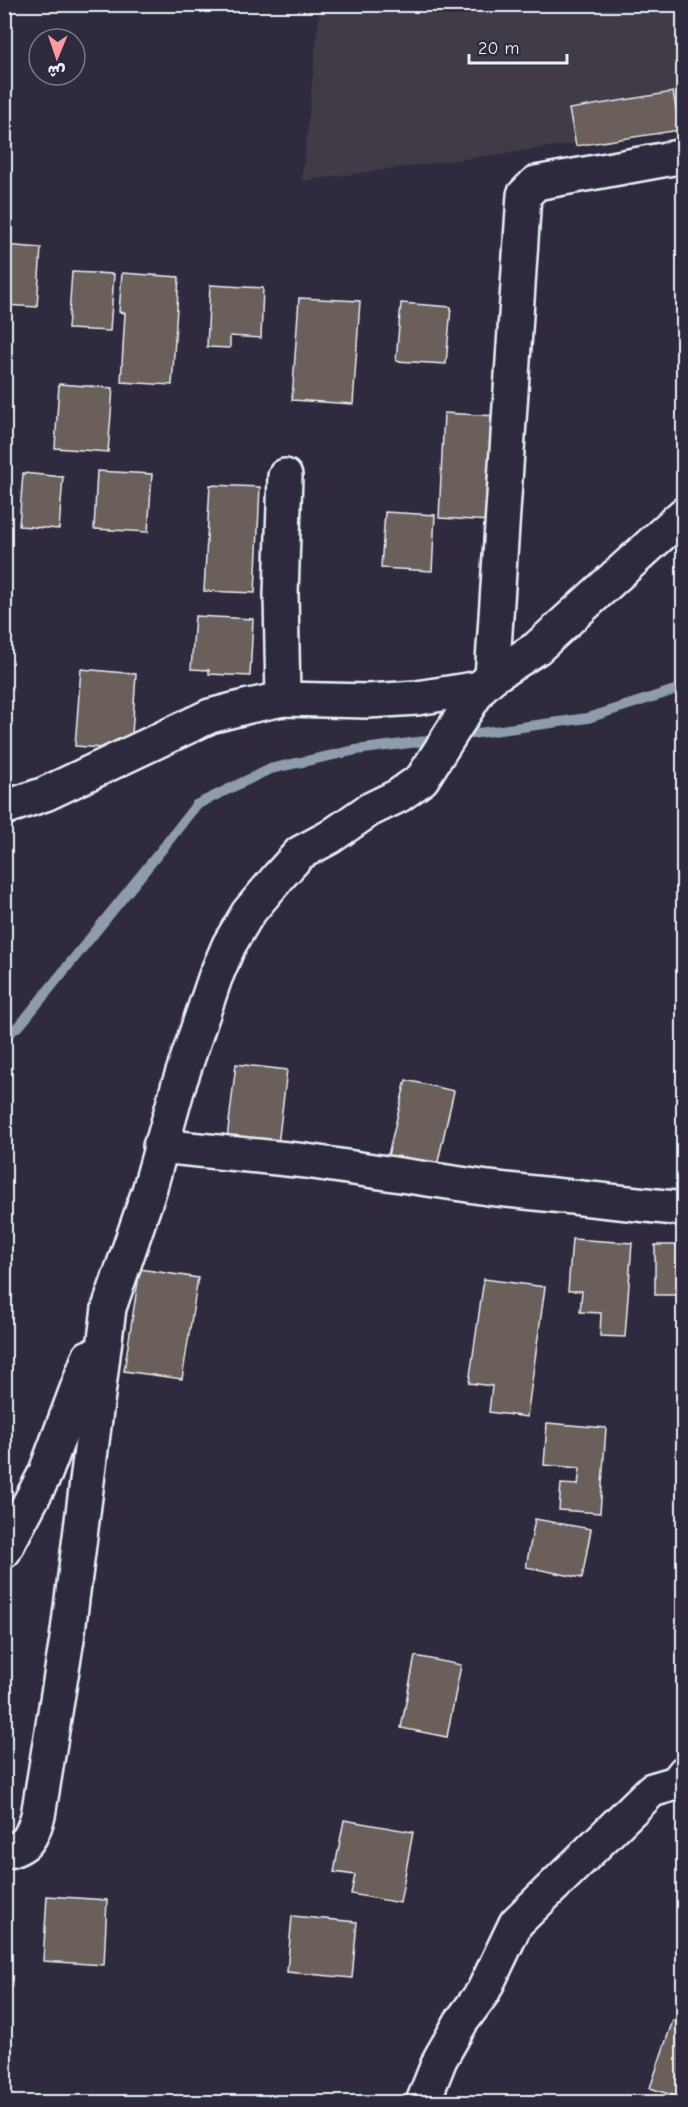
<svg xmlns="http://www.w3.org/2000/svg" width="688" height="2107" font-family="'Comic Neue','Playpen Sans Arabic',sans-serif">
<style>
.built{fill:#413a46}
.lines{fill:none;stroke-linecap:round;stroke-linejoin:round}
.stream{stroke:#8e9cae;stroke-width:10}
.building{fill:#6b5e5a;stroke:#e8f1f8;stroke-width:1.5}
.minor-casing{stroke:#e8f1f8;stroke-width:38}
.minor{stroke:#2f2a3d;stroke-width:33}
</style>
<rect width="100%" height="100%" fill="#2f2a3d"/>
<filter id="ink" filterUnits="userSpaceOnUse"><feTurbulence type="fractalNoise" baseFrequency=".0167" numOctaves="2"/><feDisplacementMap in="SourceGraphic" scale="12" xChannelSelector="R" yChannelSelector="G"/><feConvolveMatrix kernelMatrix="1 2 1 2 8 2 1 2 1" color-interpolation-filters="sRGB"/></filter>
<g filter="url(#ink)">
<path class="built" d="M320 5H683V129L302 181Z"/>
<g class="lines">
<g class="stream">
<path d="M456 736 588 718 684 687"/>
<path d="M4 1037 21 1024 163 848 196 805 270 769 356 750 441 739"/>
</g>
</g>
<g class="building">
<path d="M673 92 680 130 576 146 569 109Z"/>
<path d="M4 245 41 248 37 307 4 305Z"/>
<path d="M72 272 114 274 110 331 68 329Z"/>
<path d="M122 273 179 277 172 385 121 382 125 313 119 312Z"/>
<path d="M210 285 263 288 261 338 230 336V348L207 347Z"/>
<path d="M299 298 360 301 353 404 292 400Z"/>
<path d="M401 303 451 307 446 364 396 361Z"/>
<path d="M59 384 113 388 108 452 55 448Z"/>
<path d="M444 413 497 416 491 521 439 518Z"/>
<path d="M97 471 152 474 148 532 94 529Z"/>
<path d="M23 473 63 477 59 529 19 526Z"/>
<path d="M210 485 260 487 255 593 204 591Z"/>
<path d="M385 512 435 515 432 571 381 568Z"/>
<path d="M195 616 253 619 250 676 209 674V670L191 669Z"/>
<path d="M81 669 136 674 131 750 75 746Z"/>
<path d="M236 1064 287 1070 277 1153 226 1147Z"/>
<path d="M406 1080 454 1091 434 1179 385 1168Z"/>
<path d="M572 1239 632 1243 625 1337 600 1336 601 1313 580 1312 582 1291H568Z"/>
<rect x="655" y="1245" width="29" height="50"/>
<path d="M140 1269 198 1278 182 1379 124 1371Z"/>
<path d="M484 1279 545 1287 527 1417 489 1412 492 1386 469 1383Z"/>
<path d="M547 1423 606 1428 600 1513 559 1510 561 1484 578 1485 580 1468 544 1465Z"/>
<path d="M535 1519 591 1529 582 1578 526 1567Z"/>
<path d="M415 1656 461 1665 447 1737 401 1728Z"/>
<path d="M344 1820 413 1832 400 1903 351 1894 355 1875 334 1872Z"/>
<path d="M47 1896 107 1900 104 1965 43 1961Z"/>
<path d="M292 1916 357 1922 352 1978 287 1972Z"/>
<path d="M673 2020 684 2023V2099L650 2088Z"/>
</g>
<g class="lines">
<defs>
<g id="minor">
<path d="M492 677 524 195 536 183 684 156"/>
<path d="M283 699 281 594 285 476"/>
<path d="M4 808 45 794 210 716 249 706 283 699 368 701 417 698 480 688"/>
<path d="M160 1146 306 1161 488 1188 684 1209"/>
<path d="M4 1551 45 1474 89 1357"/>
<path d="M4 1852C28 1847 31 1838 38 1816L67 1639 109 1308 149 1191 178 1087 215 978 229 945 248 913 280 875 300 853 330 837 369 810 398 796 422 779 480 688 492 677 537 648 684 514"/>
<path d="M423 2102 440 2059 461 2022 483 1992 516 1923 652 1790 676 1783 684 1773"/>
</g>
</defs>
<use href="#minor" class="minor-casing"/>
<use href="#minor" class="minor"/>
</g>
</g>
<rect width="688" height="2107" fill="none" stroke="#2f2a3d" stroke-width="24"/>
<rect x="12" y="12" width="664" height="2083" fill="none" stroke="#e8f1f8" stroke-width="2" filter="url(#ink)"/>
<g transform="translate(57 57) rotate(182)"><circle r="28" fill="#2f2a3d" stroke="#797a88" stroke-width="1.5"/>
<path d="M0-4.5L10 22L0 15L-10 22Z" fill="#ff9aa2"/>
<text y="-9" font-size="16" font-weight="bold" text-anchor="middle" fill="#e8f1f8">ش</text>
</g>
<path d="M469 54v9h98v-9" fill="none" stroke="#e8f1f8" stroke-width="3"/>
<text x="478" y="54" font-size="18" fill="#e8f1f8" stroke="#2f2a3d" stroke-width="4.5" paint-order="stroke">20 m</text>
</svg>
